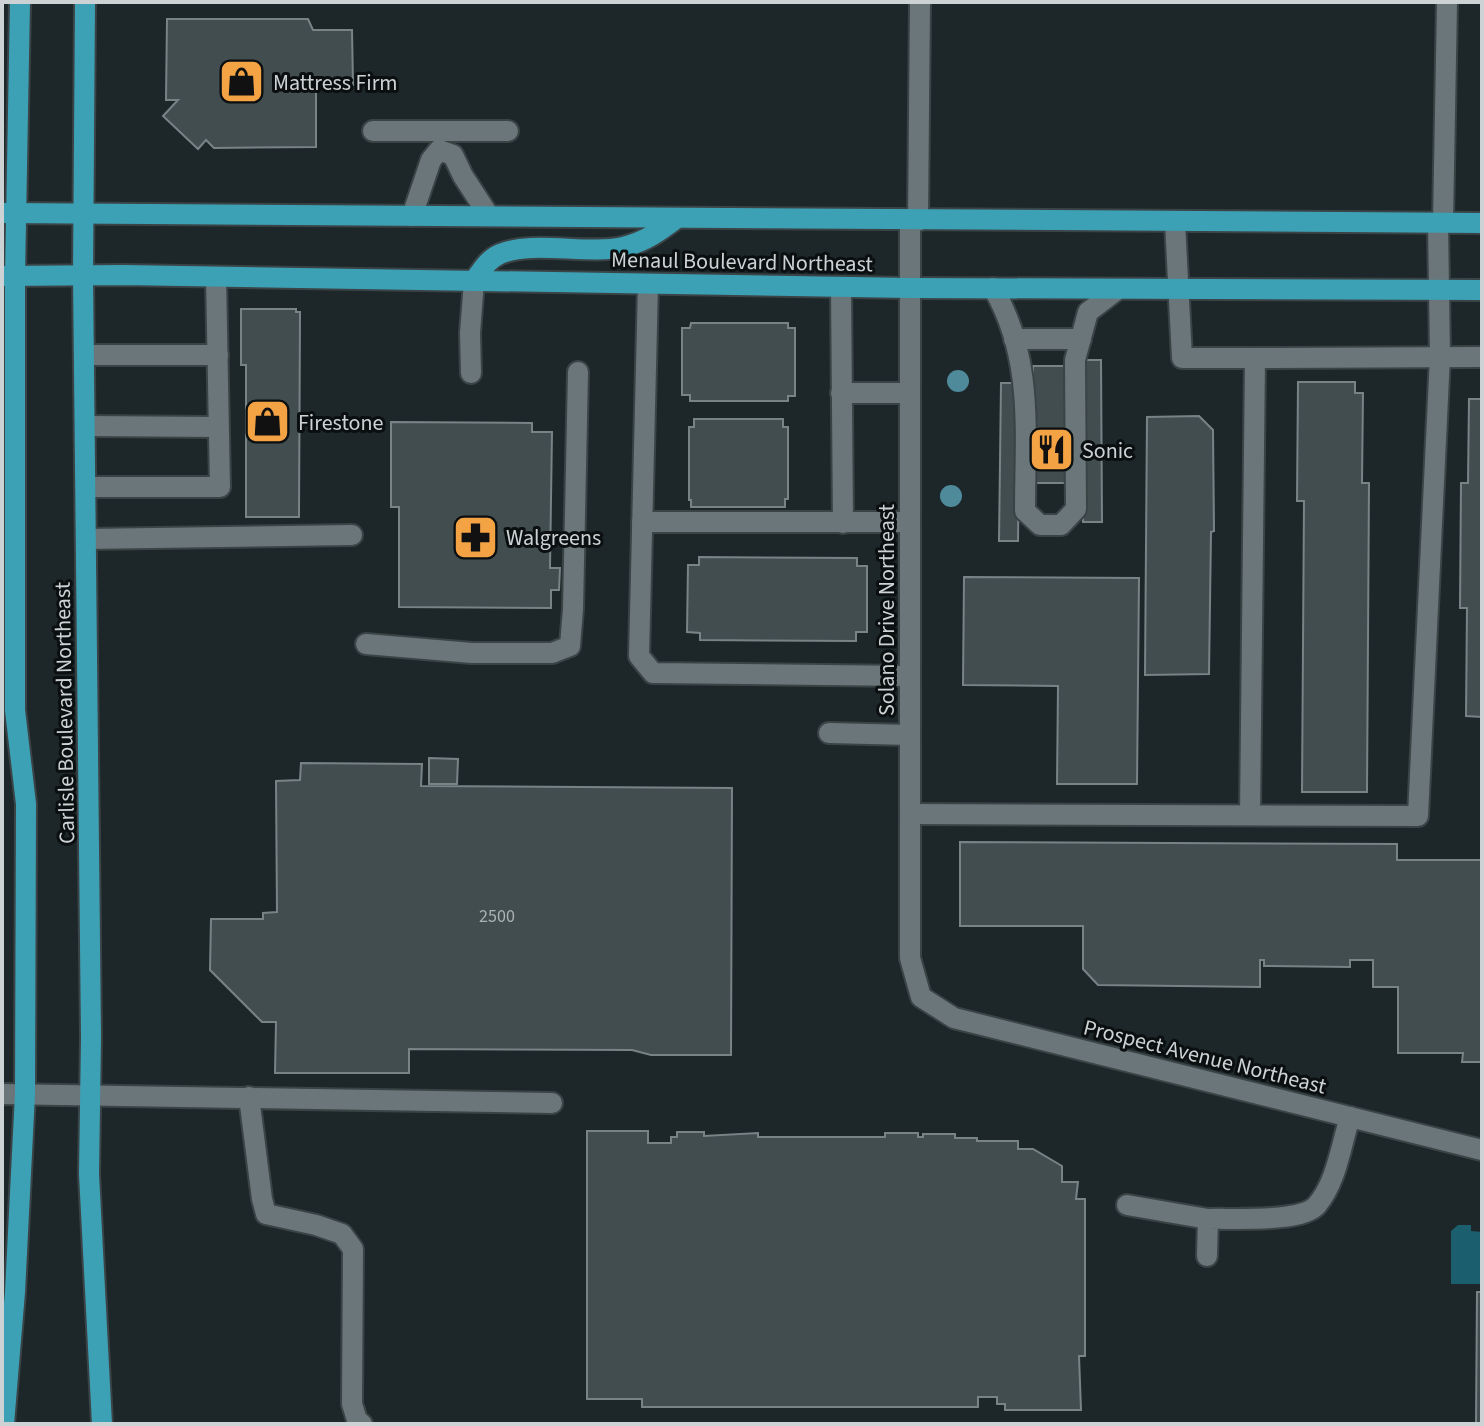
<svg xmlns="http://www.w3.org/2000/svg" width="1484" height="1426" font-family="'Source Sans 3',sans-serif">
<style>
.water{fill:#1b5f6f}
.building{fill:#424d50;stroke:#788386;stroke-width:2}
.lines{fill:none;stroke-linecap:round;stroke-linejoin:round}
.minor-casing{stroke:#3a4345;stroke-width:24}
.major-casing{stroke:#3a4345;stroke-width:24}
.minor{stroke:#6a7679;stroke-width:20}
.major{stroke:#3da1b6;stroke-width:20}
.tree{fill:#4e8a9a}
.labels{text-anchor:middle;stroke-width:6;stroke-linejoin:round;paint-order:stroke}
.number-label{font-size:18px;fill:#aab2b4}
.poi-label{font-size:22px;fill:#cdd3d5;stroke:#0b0f10;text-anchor:start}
.street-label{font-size:22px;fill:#cdd3d5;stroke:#0b0f10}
</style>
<rect width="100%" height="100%" fill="#1d272a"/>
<path class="water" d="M1458 1225H1471V1231L1482 1232V1284H1451V1231Z"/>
<g class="building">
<path d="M167 19H308L313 30H352L353 85H316V147L214 148 206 140 198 149 163 116 178 100H166Z"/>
<path d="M241 309H296V312H300L299 517H246V365H241Z"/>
<path d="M691 323H788V328H795V396H788V401H690V395H682V328H690Z"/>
<path d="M1083 360H1101L1102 522H1083Z"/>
<path d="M1033 366H1070L1065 483H1036V404H1032Z"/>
<path d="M1298 382H1355V393H1363L1362 483H1369L1367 792H1302L1304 501H1297Z"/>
<path d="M1001 383H1020L1018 541H999Z"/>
<path d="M1469 399H1482V717L1466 716 1467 608H1460L1461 483H1468Z"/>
<path d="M1199 416 1213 430 1214 531 1211 532 1209 674 1145 675 1147 417Z"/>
<path d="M694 419H783V427H788V499H785V507H691V500H689V427H694Z"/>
<path d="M391 422 532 423V432H552L550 568H560L559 590H551V608L399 607V507H391Z"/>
<path d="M699 557 857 558V566H867V632H856V641L700 640V633L687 632 688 565H699Z"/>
<path d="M964 577 1139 578 1137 784H1057L1058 686 963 685Z"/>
<path d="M429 758 458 759 457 784H429Z"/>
<path d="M301 763 422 764 421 786 732 788 731 1055H651L632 1050 409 1049V1073H275L276 1022H262L210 970 211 919H263V913L277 912 276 781 300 780Z"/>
<path d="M960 842 1397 844V860H1482V1062H1462L1463 1053H1398V987H1373V960H1350V967L1264 966V960H1260V987L1098 985 1083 969V926H960Z"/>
<path d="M587 1131H648V1143H671V1137H677V1132H704V1136L758 1133V1137H885V1133H918V1137H923V1134H955V1138H977V1141H1018V1149H1033L1062 1166V1182H1078L1076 1199H1085V1356H1079L1081 1410H1005V1404H997V1397H978V1407H642V1399H587Z"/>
<path d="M1477 1292H1482V1424H1476Z"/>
</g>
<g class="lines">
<defs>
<g id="minor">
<path d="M373 131H508"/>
<path d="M412 216 431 160 439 150 453 155 463 176 489 216"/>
<path d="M910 221V958L921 997 954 1018 1482 1150"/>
<path d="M918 221 920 2"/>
<path d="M1175 222 1182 358H1255L1250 815"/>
<path d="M1443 223 1447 2"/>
<path d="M648 284 639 656 653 673 910 676"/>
<path d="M841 287 843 523"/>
<path d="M993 288C1034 358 1025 433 1025 511L1040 525H1061L1076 509 1075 360 1088 312 1118 289"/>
<path d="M1014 339H1081"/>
<path d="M84 355H218"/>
<path d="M1255 358 1482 357"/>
<path d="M471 373 470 333 474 281"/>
<path d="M841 393H910"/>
<path d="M85 426 218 427"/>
<path d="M86 487H220L216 277"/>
<path d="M642 522H910"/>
<path d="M86 539 352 535"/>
<path d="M366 644 472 653H552L570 646 573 609 578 372"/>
<path d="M829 733 910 735"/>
<path d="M910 814 1418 816 1440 356 1438 223"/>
<path d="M2 1094 552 1103"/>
<path d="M249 1097 262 1199 266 1214 316 1225 342 1234 353 1249 352 1404 357 1420 362 1424"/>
<path d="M1127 1205 1208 1219"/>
<path d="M1207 1256 1208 1219C1232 1218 1302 1223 1317 1205 1337 1181 1341 1145 1350 1117"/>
</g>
<g id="major">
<path d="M85 2 83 275 91 1038 89 1174 102 1424"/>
<path d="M2 213 1482 223"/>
<path d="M2 276 124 275 910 288 1482 290"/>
<path d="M474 281C481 271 488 259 500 254 532 240 587 255 623 247 645 242 660 231 677 218"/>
<path d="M4 1424 15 1292 25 1094 26 804 15 710V276L20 2"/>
</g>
</defs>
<use href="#minor" class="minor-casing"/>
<use href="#major" class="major-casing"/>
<use href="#minor" class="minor"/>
<use href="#major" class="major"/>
</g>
<g class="tree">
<circle cx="958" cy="381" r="11"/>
<circle cx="951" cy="496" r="11"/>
</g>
<defs>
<symbol id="shop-square" viewBox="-11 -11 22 22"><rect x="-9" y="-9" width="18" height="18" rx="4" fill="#f4a344" stroke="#0b0f10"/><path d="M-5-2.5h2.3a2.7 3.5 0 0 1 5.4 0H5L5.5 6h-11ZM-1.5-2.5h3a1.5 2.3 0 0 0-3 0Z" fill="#111"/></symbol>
<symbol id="restaurant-square" viewBox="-11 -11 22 22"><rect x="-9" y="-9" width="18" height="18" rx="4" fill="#f4a344" stroke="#0b0f10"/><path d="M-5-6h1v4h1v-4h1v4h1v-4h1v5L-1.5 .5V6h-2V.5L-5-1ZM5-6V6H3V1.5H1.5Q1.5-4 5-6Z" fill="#111"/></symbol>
<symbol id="pharmacy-square" viewBox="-11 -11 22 22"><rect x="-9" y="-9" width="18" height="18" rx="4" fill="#f4a344" stroke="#0b0f10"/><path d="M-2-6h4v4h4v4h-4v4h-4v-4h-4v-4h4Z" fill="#111"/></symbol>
</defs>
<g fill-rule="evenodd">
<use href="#shop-square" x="216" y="56" width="51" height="51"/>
<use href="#shop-square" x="242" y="396" width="51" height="51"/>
<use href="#restaurant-square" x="1026" y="424" width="51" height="51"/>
<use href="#pharmacy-square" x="450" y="512" width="51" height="51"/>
</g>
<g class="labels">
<g class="number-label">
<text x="497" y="922">2500</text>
</g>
<g class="poi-label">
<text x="273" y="90">Mattress Firm</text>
<text x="298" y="430">Firestone</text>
<text x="1082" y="458">Sonic</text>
<text x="506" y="545">Walgreens</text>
</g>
<g class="street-label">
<text transform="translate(742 261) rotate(1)" y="8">Menaul Boulevard Northeast</text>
<text transform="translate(886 610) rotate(-90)" y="8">Solano Drive Northeast</text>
<text transform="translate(64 713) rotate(-91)" y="8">Carlisle Boulevard Northeast</text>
<text transform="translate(1205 1056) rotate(14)" y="8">Prospect Avenue Northeast</text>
</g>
</g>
<rect width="1484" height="1426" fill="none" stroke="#cdd3d5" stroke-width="8"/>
</svg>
